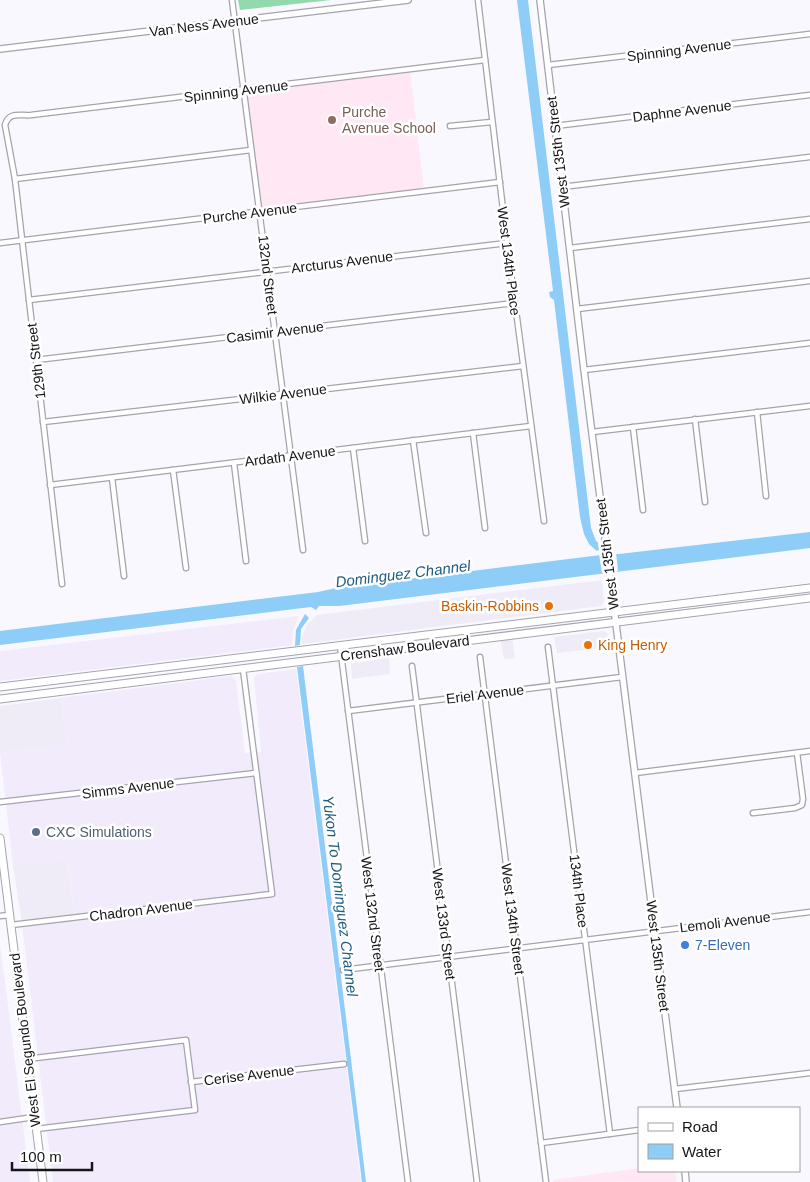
<svg xmlns="http://www.w3.org/2000/svg" width="810" height="1182" font-family="Arial,sans-serif">
<style>
.built{fill:#efecf8}
.industrial{fill:#f2ebfc}
.education{fill:#ffe7f4}
.green{fill:#92d9ae}
.water{fill:#8dcdf8}
.pier{fill:#f9f8fe}
.lines{fill:none;stroke-linecap:round;stroke-linejoin:round}
.street-casing{stroke:#a5a3ac;stroke-width:7}
.secondary-casing{stroke:#a5a3ac;stroke-width:8}
.primary-casing{stroke:#a5a3ac;stroke-width:9}
.street{stroke:#fff;stroke-width:4.5}
.secondary{stroke:#fff;stroke-width:5.5}
.primary{stroke:#fff;stroke-width:7}
.education-dot{fill:#8d6e63;stroke:#fff;stroke-width:2}
.food-dot{fill:#e8710a;stroke:#fff;stroke-width:2}
.service-dot{fill:#5c6f8a;stroke:#fff;stroke-width:2}
.shop-dot{fill:#3f7fe0;stroke:#fff;stroke-width:2}
.labels{text-anchor:middle;stroke-width:5;stroke-linejoin:round;paint-order:stroke}
.street-label{font-size:14px;fill:#161519;stroke:#fff}
.education-label{font-size:14px;fill:#785e54;stroke:#fff;text-anchor:start}
.food-label{font-size:14px;fill:#c56008;stroke:#fff;text-anchor:end}
.service-label{font-size:14px;fill:#4e5e75;stroke:#fff;text-anchor:start}
.shop-label{font-size:14px;fill:#366cbe;stroke:#fff;text-anchor:start}
.water-label{font-size:15px;font-style:italic;fill:#205d81;stroke:#fff}
</style>
<rect width="100%" height="100%" fill="#f9f8fe"/>
<g class="built">
<path d="M602 580 604 602 601 606 302 644V637L306 626 317 615Z"/>
<path d="M604 631 608 634 610 647 557 653 554 637Z"/>
<path d="M512 635 515 658 504 659 500 637Z"/>
<path d="M389 658 390 674 352 679 351 665 353 663Z"/>
<path d="M61 698 67 745 0 753V706Z"/>
<path d="M67 859 75 918 22 924 13 865Z"/>
</g>
<g class="industrial">
<path d="M299 616 293 631 292 645 0 681V651Z"/>
<path d="M296 669 361 1182H53L22 924 75 917 67 859 13 866 0 753 67 745 61 698 231 676 236 680 245 753 261 752 254 678 257 674Z"/>
<path d="M0 945 9 1013 30 1182H0Z"/>
</g>
<g class="education">
<path d="M410 69 424 191 259 211 244 91Z"/>
<path d="M639 1168V1171H675L677 1182H553V1180Z"/>
</g>
<path class="green" d="M238 0H331L240 10Z"/>
<g class="water">
<path d="M517 0H528L591 528 596 541 615 554H619L810 532V548L339 606H319L316 610 311 607 0 645V631L318 592 336 588 601 555 589 544 584 534 580 517 554 300 550 297 549 292 553 291Z"/>
<path d="M305 614 309 618 301 629 300 645 295 646 296 630Z"/>
<path d="M303 666 366 1182H362L297 667Z"/>
</g>
<path class="pier" d="M598 542 616 552 618 571 602 573 599 554 595 551 599 550Z"/>
<g class="lines">
<defs>
<g id="street">
<path d="M232 0 303 550"/>
<path d="M478 0 507 243 544 521"/>
<path d="M548 65 810 34"/>
<path d="M450 126 492 122"/>
<path d="M555 126 810 95"/>
<path d="M15 179 251 150"/>
<path d="M562 187 810 157"/>
<path d="M0 243 500 182"/>
<path d="M570 248 810 219"/>
<path d="M29 300 507 243"/>
<path d="M577 309 810 281"/>
<path d="M36 360 515 303"/>
<path d="M584 370 810 343"/>
<path d="M757 412 766 496"/>
<path d="M695 419 705 502"/>
<path d="M43 422 523 366"/>
<path d="M633 427 643 510"/>
<path d="M592 432 810 406"/>
<path d="M473 433 485 528"/>
<path d="M413 440 426 533"/>
<path d="M353 448 365 541"/>
<path d="M234 463 246 561"/>
<path d="M173 470 186 568"/>
<path d="M112 478 124 576"/>
<path d="M50 485 531 426"/>
<path d="M62 584 15 179 5 125C9 111 20 116 31 115L485 60"/>
<path d="M340 646 408 1182"/>
<path d="M548 647 610 1134"/>
<path d="M480 657 546 1182"/>
<path d="M412 666 477 1182"/>
<path d="M348 711 622 677"/>
<path d="M635 773 810 751"/>
<path d="M0 802 256 773"/>
<path d="M753 813 795 808 802 805 803 799 797 753"/>
<path d="M0 916 10 915"/>
<path d="M11 925 272 894 243 669"/>
<path d="M343 970 810 912"/>
<path d="M27 1059 186 1040 195 1110 36 1129"/>
<path d="M191 1082 344 1064"/>
<path d="M675 1089 810 1073"/>
<path d="M0 1122 34 1117"/>
<path d="M541 1143 639 1130"/>
</g>
<g id="secondary">
<path d="M540 0 584 370 677 1108"/>
<path d="M0 49 408 0"/>
<path d="M685 1171 686 1182"/>
</g>
<g id="primary">
<path d="M0 687 810 588"/>
<path d="M0 699 810 598"/>
<path d="M0 838 43 1182"/>
</g>
</defs>
<use href="#street" class="street-casing"/>
<use href="#secondary" class="secondary-casing"/>
<use href="#primary" class="primary-casing"/>
<use href="#street" class="street"/>
<use href="#secondary" class="secondary"/>
<use href="#primary" class="primary"/>
</g>
<circle class="education-dot" cx="332" cy="120" r="5"/>
<g class="food-dot">
<circle cx="549" cy="606" r="5"/>
<circle cx="588" cy="645" r="5"/>
</g>
<circle class="service-dot" cx="36" cy="832" r="5"/>
<circle class="shop-dot" cx="685" cy="945" r="5"/>
<g class="labels">
<g class="street-label">
<text transform="translate(204 25) rotate(-7)" y="5">Van Ness Avenue</text>
<text transform="translate(679 50) rotate(-7)" y="5">Spinning Avenue</text>
<text transform="translate(236 91) rotate(-7)" y="5">Spinning Avenue</text>
<text transform="translate(682 111) rotate(-7)" y="5">Daphne Avenue</text>
<text transform="translate(558 152) rotate(-97)" y="5">West 135th Street</text>
<text transform="translate(250 213) rotate(-7)" y="5">Purche Avenue</text>
<text transform="translate(509 261) rotate(83)" y="5">West 134th Place</text>
<text transform="translate(342 262) rotate(-7)" y="5">Arcturus Avenue</text>
<text transform="translate(268 275) rotate(83)" y="5">132nd Street</text>
<text transform="translate(275 332) rotate(-7)" y="5">Casimir Avenue</text>
<text transform="translate(36 361) rotate(-97)" y="5">129th Street</text>
<text transform="translate(283 394) rotate(-7)" y="5">Wilkie Avenue</text>
<text transform="translate(290 456) rotate(-7)" y="5">Ardath Avenue</text>
<text transform="translate(607 554) rotate(-97)" y="5">West 135th Street</text>
<text transform="translate(405 648) rotate(-7)" y="5">Crenshaw Boulevard</text>
<text transform="translate(485 694) rotate(-7)" y="5">Eriel Avenue</text>
<text transform="translate(128 788) rotate(-7)" y="5">Simms Avenue</text>
<text transform="translate(579 891) rotate(83)" y="5">134th Place</text>
<text transform="translate(141 910) rotate(-7)" y="5">Chadron Avenue</text>
<text transform="translate(373 914) rotate(83)" y="5">West 132nd Street</text>
<text transform="translate(513 919) rotate(83)" y="5">West 134th Street</text>
<text transform="translate(725 922) rotate(-7)" y="5">Lemoli Avenue</text>
<text transform="translate(444 924) rotate(83)" y="5">West 133rd Street</text>
<text transform="translate(658 956) rotate(83)" y="5">West 135th Street</text>
<text transform="translate(25 1040) rotate(-97)" y="5">West El Segundo Boulevard</text>
<text transform="translate(249 1075) rotate(-7)" y="5">Cerise Avenue</text>
</g>
<g class="education-label">
<text x="342" y="117">Purche<tspan x="342" dy="16">Avenue School</tspan></text>
</g>
<g class="food-label">
<text x="539" y="611">Baskin-Robbins</text>
<text x="598" y="650" text-anchor="start">King Henry</text>
</g>
<g class="service-label">
<text x="46" y="837">CXC Simulations</text>
</g>
<g class="shop-label">
<text x="695" y="950">7-Eleven</text>
</g>
<g class="water-label">
<text transform="translate(403 574) rotate(-7)" y="5">Dominguez Channel</text>
<text transform="translate(340 896) rotate(83)" y="5">Yukon To Dominguez Channel</text>
</g>
</g>
<rect x="638" y="1107" width="162" height="65" fill="#ffffff" stroke="#a2a1a3"/>
<rect x="648" y="1123" width="25" height="8" fill="#ffffff" stroke="#a2a1a3"/>
<text x="682" y="1132" font-size="15" fill="#161519">Road</text>
<rect x="648" y="1144" width="25" height="15" fill="#8dcdf8" stroke="#a2a1a3"/>
<text x="682" y="1157" font-size="15" fill="#161519">Water</text>
<path d="M12 1162v8h80v-8" fill="none" stroke="#161519" stroke-width="2.5"/>
<text x="20" y="1162" font-size="15" fill="#161519" stroke="#ffffff" stroke-width="4" paint-order="stroke">100 m</text>
</svg>
